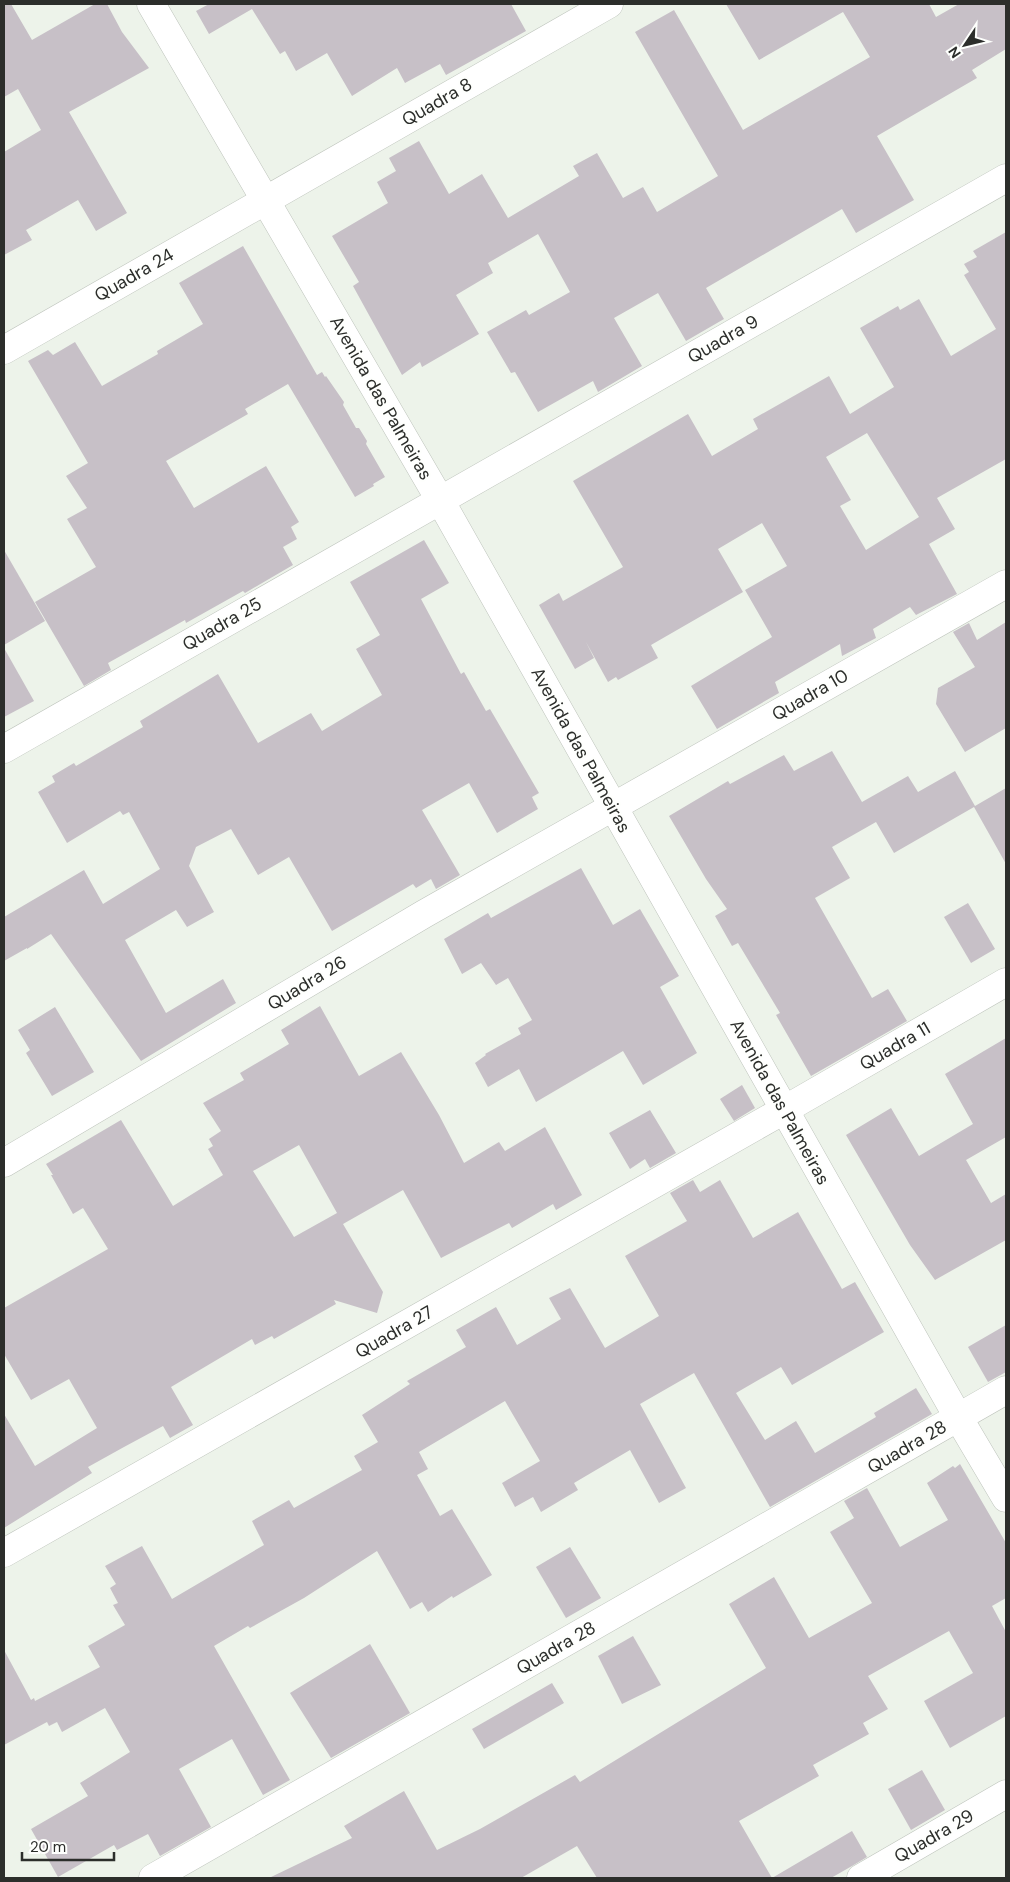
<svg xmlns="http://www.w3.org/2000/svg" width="1010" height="1882" font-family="'DM Sans',sans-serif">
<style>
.building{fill:#c7c0c7;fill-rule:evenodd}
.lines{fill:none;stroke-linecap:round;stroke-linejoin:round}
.street-casing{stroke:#bec4bc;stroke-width:29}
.street{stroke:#fff;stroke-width:28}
.labels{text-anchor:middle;stroke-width:4.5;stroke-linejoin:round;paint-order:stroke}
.street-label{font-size:18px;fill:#2c2e2b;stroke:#fefffd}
</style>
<rect width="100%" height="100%" fill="#edf3ea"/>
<g class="building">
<path d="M4 4H11L32 40 95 4H107L122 32 149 68 69 112 127 213 96 231 78 200 26 230 32 240 4 255V152L41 130 18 89 4 97Z"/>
<path d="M209 4H511L526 31 446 75 440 64 405 83 397 68 352 96 327 53 296 71 285 51 280 54 252 9 209 34 196 11Z"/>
<path d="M726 4H929L936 17 959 4H1006V49L972 70 977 78 877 136 914 200 856 233 842 209 706 288 724 319 686 341 658 293 614 318 642 366 598 392 593 381 538 412 515 372 511 373 487 332 526 310 529 315 570 292 538 234 488 263 493 273 456 295 479 334 422 367 420 362 402 375 353 286 359 282 332 236 388 203 377 182 396 171 389 158 419 141 449 194 482 174 508 218 579 176 573 166 597 153 623 198 643 187 657 212 718 176 635 32 674 10 743 130 870 57 843 12 759 60Z"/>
<path d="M1006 232V459L937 498 955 529 929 544 957 594 916 615 910 607 873 629 876 638 842 656 840 644 775 682 779 693 717 729 691 686 772 637 745 590 787 566 762 523 718 549 743 592 651 645 658 658 618 680 616 677 608 682 586 642 594 658 575 669 539 605 559 593 563 601 623 567 573 481 688 414 712 456 758 429 753 419 829 376 850 414 894 387 860 328 898 306 900 310 919 299 951 356 996 329 964 275 969 272 964 264 977 257 973 251ZM867 433 919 517 866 550 840 506 851 500 826 457Z"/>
<path d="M243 246 317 375 322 372 325 377 326 376 344 402 343 405 356 428H359L367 441 366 444 385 477 373 484 374 486 355 497 288 384 245 409 248 414 166 461 194 508 266 466 299 522 291 527 297 539 283 547 293 565 245 593 243 591 186 623 185 620 108 663 111 670 84 686 35 602 96 567 67 519 87 508 66 476 88 463 28 361 48 350 53 355 75 342 102 386 158 354 157 351 203 324 179 283Z"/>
<path d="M424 540 449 583 421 599 461 674 464 672 486 711 490 709 539 793 532 797 538 809 497 833 469 783 422 810 460 875 436 889 431 879 416 888 413 884 332 931 289 857 258 875 231 829 196 847 189 866 214 912 187 927 176 910 125 940 166 1013 223 979 236 1003 141 1061 51 934 27 949V948L4 961V917L84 870 103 904 160 869 129 812 123 815 120 811 67 843 38 792 55 782 52 776 74 763 76 766 143 727 140 721 218 674 258 743 311 713 322 731 382 695 356 649 380 635 350 582Z"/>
<path d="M4 550 45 621 4 645Z"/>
<path d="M1006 622V728L965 752 936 704 938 688 975 667 953 632 969 623 977 640Z"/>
<path d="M4 648 34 701 4 717Z"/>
<path d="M832 751 862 802 908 776 918 792 955 771 975 806 1006 788V864L974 807 894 853 876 822 832 847 850 878 815 898 872 998 888 989 907 1021 811 1076 776 1015 780 1013 738 943 732 946 715 916 727 909 706 879 669 816 728 781 730 784 784 755 794 771Z"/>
<path d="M581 868 613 925 640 909 679 976 660 987 697 1053 643 1085 623 1051 536 1102 519 1069 488 1087 475 1063 486 1055 485 1054 521 1034 518 1028 532 1020 508 978 496 985 481 963 462 974 444 939 488 913 491 918Z"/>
<path d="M968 903 995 949 971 963 944 917Z"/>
<path d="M320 1006 359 1076 401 1052 439 1115 464 1163 499 1142 505 1151 545 1127 582 1195 556 1210 553 1204 512 1228 509 1223 441 1258 403 1190 343 1224 383 1292 377 1313 334 1300 336 1304 274 1339 272 1336 255 1345 252 1339 171 1387 193 1425 170 1438 163 1426 124 1447 88 1467 92 1473 4 1528V1414L35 1466 97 1428 69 1379 31 1400 4 1354V1308L108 1249 83 1208 73 1214 51 1175H53L46 1164 121 1120 173 1206 223 1175 208 1149 213 1146 209 1139 221 1131 203 1103 244 1080 240 1073 289 1044 281 1030ZM299 1145 337 1213 294 1237 253 1171Z"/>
<path d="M55 1007 94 1072 52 1096 26 1053 30 1050 18 1030Z"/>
<path d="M1006 1038V1137L966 1160 991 1203 1006 1194V1240L935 1280 910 1245 846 1135 891 1108 919 1156 973 1124 945 1074Z"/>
<path d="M742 1085 755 1108 734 1121 720 1099Z"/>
<path d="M650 1110 676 1153 650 1168 645 1159 630 1169 609 1133Z"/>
<path d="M693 1180 700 1192 720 1180 753 1238 798 1212 842 1289 855 1282 884 1332 792 1385 781 1367 736 1393 765 1440 796 1421 815 1453 876 1417 874 1413 916 1388 932 1414 770 1507 694 1373 640 1404 686 1488 659 1503 630 1450 574 1483 578 1490 541 1512 533 1497 515 1507 502 1483 540 1461 505 1401 419 1452 428 1469 417 1475 440 1516 452 1509 492 1575 453 1598 452 1596 428 1612 422 1602 410 1609 377 1551 304 1598 250 1628 248 1626 214 1646 290 1780 263 1795 232 1739 179 1769 211 1827 160 1856 148 1834 117 1850 114 1845 58 1877 31 1829 88 1796 80 1783 130 1752 105 1708 62 1732 57 1722 49 1726 47 1722 4 1745V1650L31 1700 34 1698 35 1701 100 1667 88 1646 125 1625 113 1605 118 1603 110 1588 116 1584 105 1566 142 1546 172 1599 264 1545 252 1521 289 1500 294 1508 362 1470 354 1456 378 1442 362 1415 410 1384 407 1381 466 1347 456 1330 496 1307 517 1345 561 1319 549 1298 570 1288 605 1348 659 1316 625 1256 687 1221 670 1193Z"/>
<path d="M1006 1325V1372L988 1382 968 1347Z"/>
<path d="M960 1464 1006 1543V1598L992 1606 1006 1632V1716L950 1748 924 1701 973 1673 949 1631 868 1676 888 1709 863 1723 869 1734 813 1765 819 1776 739 1821 772 1878 852 1831 867 1857 852 1866 831 1878H597L577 1846 521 1878H269L352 1838 344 1826 404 1791 437 1850 480 1829 575 1775 580 1782 766 1668 729 1604 774 1577 809 1638 872 1603 830 1532 854 1518 844 1501 867 1488 900 1547 948 1520 927 1483 953 1466 955 1468Z"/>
<path d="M570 1547 601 1598 566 1618 536 1567Z"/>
<path d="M633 1636 661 1685 622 1704 598 1656Z"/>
<path d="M370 1644 410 1713 331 1758 290 1693Z"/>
<path d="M552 1683 564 1703 484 1749 472 1729Z"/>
<path d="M922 1770 945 1810 911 1830 888 1789Z"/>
</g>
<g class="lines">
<defs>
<g id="street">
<path d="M151 4 440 500 958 1417 1006 1498"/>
<path d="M4 350 609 4"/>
<path d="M4 749 1006 178"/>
<path d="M4 1163 424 914 1006 584"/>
<path d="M4 1553 784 1110 1006 982"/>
<path d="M153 1878 1006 1390"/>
<path d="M861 1878 1006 1794"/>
</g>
</defs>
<use href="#street" class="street-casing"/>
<use href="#street" class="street"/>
</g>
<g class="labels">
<g class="street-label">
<text transform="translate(437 102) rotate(-30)" y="6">Quadra 8</text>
<text transform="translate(134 275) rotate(-30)" y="6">Quadra 24</text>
<text transform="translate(723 339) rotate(-30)" y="6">Quadra 9</text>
<text transform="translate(381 398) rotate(60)" y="6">Avenida das Palmeiras</text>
<text transform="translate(222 624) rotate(-30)" y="6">Quadra 25</text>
<text transform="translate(810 695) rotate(-30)" y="6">Quadra 10</text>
<text transform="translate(581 750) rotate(61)" y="6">Avenida das Palmeiras</text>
<text transform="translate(307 983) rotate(-31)" y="6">Quadra 26</text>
<text transform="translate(895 1046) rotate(-30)" y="6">Quadra 11</text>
<text transform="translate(780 1102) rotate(61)" y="6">Avenida das Palmeiras</text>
<text transform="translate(394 1332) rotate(-30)" y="6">Quadra 27</text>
<text transform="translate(907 1447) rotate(-30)" y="6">Quadra 28</text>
<text transform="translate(556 1648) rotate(-30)" y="6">Quadra 28</text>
<text transform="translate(934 1836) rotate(-30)" y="6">Quadra 29</text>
</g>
</g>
<rect width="1010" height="1882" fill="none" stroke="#2c2e2b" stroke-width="10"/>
<g transform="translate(965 45) rotate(235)" stroke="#fefffd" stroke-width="4" paint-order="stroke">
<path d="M0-4L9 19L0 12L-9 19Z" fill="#2c2e2b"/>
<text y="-8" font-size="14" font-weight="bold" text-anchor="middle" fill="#2c2e2b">N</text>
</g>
<path d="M22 1852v8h92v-8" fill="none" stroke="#2c2e2b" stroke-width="2.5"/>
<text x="30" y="1852" font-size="15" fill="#2c2e2b" stroke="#fefffd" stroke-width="4" paint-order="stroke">20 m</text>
</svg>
